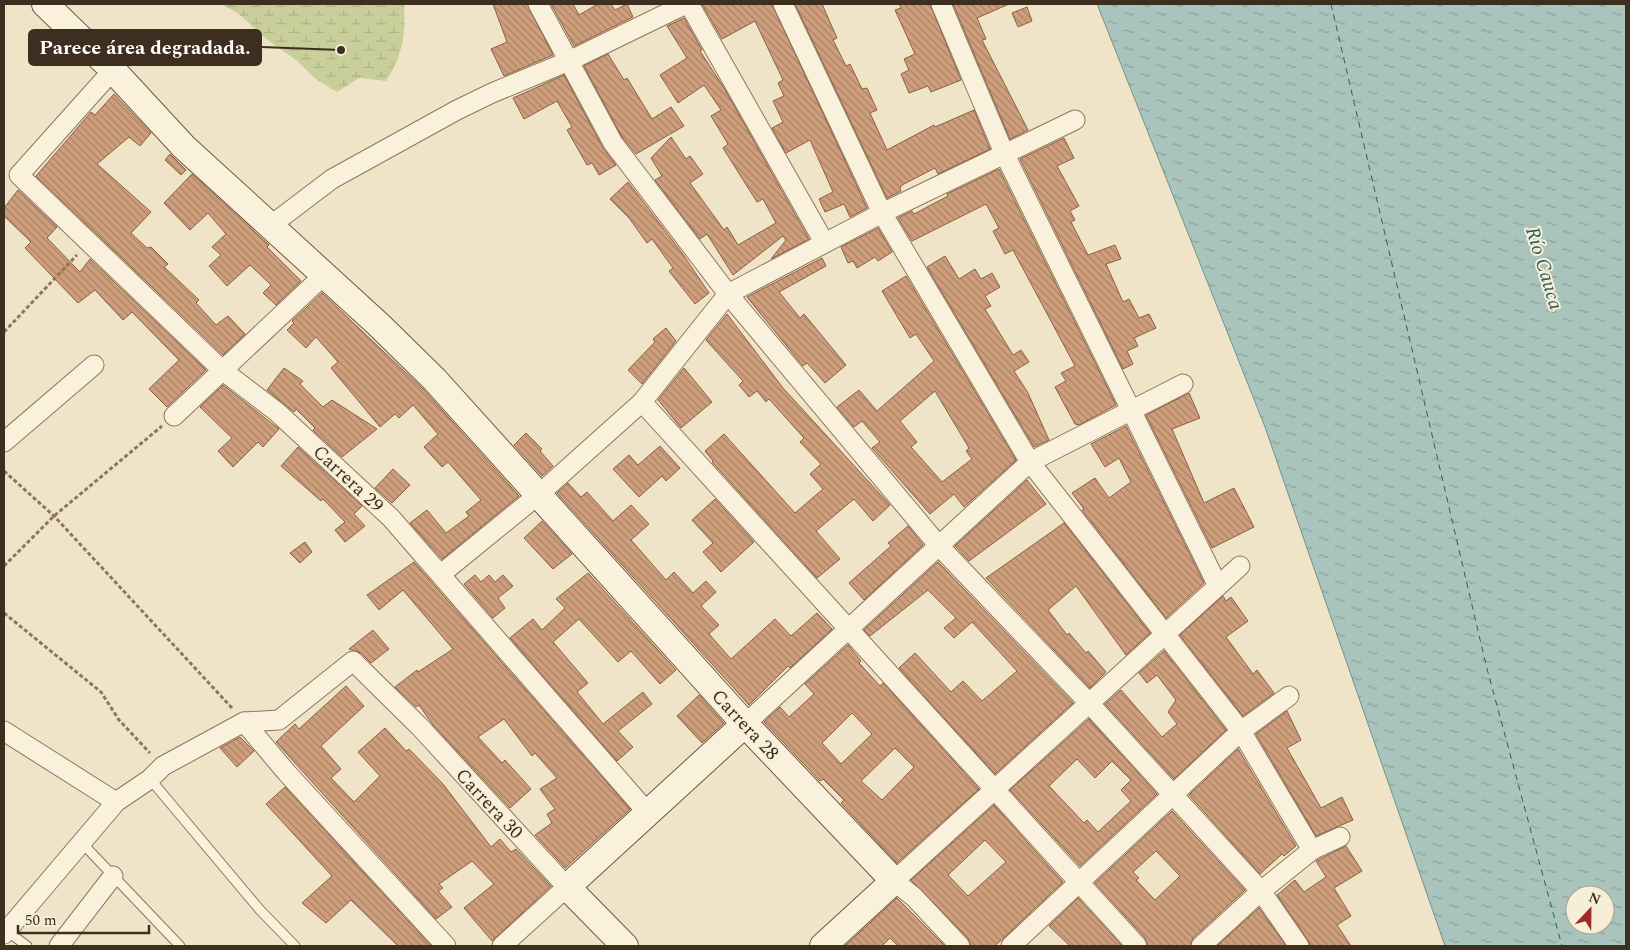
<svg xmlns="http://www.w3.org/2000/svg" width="1630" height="950" font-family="Spectral,serif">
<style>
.wetland{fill:url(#wetland-marsh)}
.water{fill:url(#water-ripples);stroke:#6f938a;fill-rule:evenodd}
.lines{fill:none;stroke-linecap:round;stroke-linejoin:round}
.ferry{stroke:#2f5d5a;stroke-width:1;stroke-dasharray:6 5;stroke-linecap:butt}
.building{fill:url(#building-back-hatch);stroke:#8d5f41;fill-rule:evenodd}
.lane-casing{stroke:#8d765c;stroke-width:11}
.street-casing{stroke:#8d765c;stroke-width:21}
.secondary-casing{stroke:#6f573f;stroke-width:28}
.path{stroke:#8d765c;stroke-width:3;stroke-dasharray:4 2.5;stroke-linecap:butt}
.lane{stroke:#faf1dc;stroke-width:9}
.street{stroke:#faf1dc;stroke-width:19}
.secondary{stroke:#faf1dc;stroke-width:26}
.labels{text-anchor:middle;stroke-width:4;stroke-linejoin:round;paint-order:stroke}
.street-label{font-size:19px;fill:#3d2e20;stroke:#f7eed8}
.water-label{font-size:20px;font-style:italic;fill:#2f5d5a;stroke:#f7eed8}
.leader{fill:none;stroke:#3d2e20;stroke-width:2}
.callout-dot{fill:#3d2e20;stroke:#f7eed8;stroke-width:2}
.callout{fill:#3d2e20;stroke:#3d2e20;stroke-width:2}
.callout-label{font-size:20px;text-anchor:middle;font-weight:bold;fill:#fff}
</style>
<defs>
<pattern id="wetland-marsh" width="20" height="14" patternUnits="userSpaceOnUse" patternTransform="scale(1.25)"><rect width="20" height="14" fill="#c9cf9b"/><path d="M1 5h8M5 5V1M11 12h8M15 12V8" fill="none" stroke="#aeb285"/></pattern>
<pattern id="water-ripples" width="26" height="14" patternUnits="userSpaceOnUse" patternTransform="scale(1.25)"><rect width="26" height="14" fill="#a9c4bc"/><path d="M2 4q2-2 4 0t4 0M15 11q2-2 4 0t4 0" fill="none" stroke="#8ba098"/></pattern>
<pattern id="building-back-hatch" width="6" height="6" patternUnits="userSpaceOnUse" patternTransform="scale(1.25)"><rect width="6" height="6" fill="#cf9f7d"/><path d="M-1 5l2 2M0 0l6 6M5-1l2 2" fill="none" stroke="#a98266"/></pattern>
</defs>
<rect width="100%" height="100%" fill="#f0e4c8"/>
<path class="wetland" d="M221 4H404C406 34 403 55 386 81L359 78 337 92 317 80 296 60 266 39 239 14Z"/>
<path class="water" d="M1097 4H1626V946H1445L1265 427ZM1575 895H1605V925H1575Z"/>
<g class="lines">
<path class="ferry" d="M1331 4 1486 665 1562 946"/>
</g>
<g class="building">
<path d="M493 4H527L553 55 504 76 491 49 507 42Z"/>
<path d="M551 4H573L579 15 598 4H611L615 10 627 4 633 17 574 46Z"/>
<path d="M702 4H772L867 208 850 217 844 204 825 212 819 199 833 192 810 140 786 153 772 128 783 122 773 101 784 96 778 83 783 80 755 21 722 39Z"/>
<path d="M795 4H822L837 38 833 40 846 66 850 64 862 89 867 88 877 110 870 113 887 150 934 125 935 127 974 110 990 149 938 174 935 168 902 185 900 188 901 191 887 198Z"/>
<path d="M899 4H930L961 80 931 92 928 86 909 93 901 74 909 70 904 59 915 54 895 10 901 8Z"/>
<path d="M953 4H1009L977 18 986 39 982 40 1028 130 1010 139Z"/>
<path d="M1027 7 1032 21 1018 27 1012 13Z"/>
<path d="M684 18 702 50 700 51 724 88 809 239 771 259 786 240 783 236 733 275 707 234 700 239 655 180 662 176 651 158 671 137 686 159 690 156 703 174 690 183 724 230 727 227 738 245 776 223 763 199 757 202 723 148 728 144 711 116 721 110 704 85 678 103 660 75 687 58 667 26Z"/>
<path d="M608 54 624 80 627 78 652 119 671 107 684 126 636 154 622 137 584 66Z"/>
<path d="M564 75 603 148 616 165 599 175 592 163 587 165 567 130 572 127 557 101 524 119 513 98Z"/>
<path d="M114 94 151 133 140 146 129 137 97 164 151 212 131 233 147 248 151 247 168 264 164 267 199 300 196 303 216 325 228 316 245 334 223 355 36 176 91 112 95 115Z"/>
<path d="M1064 138 1074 158 1057 166 1079 206 1070 211 1075 220 1071 222 1088 255 1115 245 1121 259 1106 264 1123 302 1129 299 1139 318 1149 314 1156 328 1134 338 1138 346 1127 351 1133 364 1123 369 1020 159Z"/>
<path d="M170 154 186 170 181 175 165 160Z"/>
<path d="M999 169 1116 405 1079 425 1075 424 1055 387 1066 381 1061 373 1075 366 1013 250 1005 254 993 231 999 228 986 204 912 241 898 218 912 211 914 214 948 196 947 194Z"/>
<path d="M192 174 269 245 267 247 301 281 276 305 263 293 271 285 250 265 227 286 209 266 221 255 212 247 226 234 208 213 190 230 164 203Z"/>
<path d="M628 182 682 253 709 293 695 304 669 271 673 268 652 239 647 243 629 218 610 199Z"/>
<path d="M18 190 57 227 47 238 80 272 90 259 206 370 167 407 149 389 179 360 132 312 123 320 95 290 78 303 25 248 31 242 4 216V208Z"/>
<path d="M878 228 892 252 878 261 875 257 857 268 853 261 848 263 841 247Z"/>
<path d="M945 256 959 279 975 269 981 279 992 273 1000 287 985 296 991 306 985 309 1013 355 1021 350 1029 362 1014 371 1028 393 1049 440 1034 447 927 267Z"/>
<path d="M822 258 826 266 779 292 800 318 804 314 846 365 825 383 807 363 803 366 747 297Z"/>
<path d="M906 276 1016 460 964 507 954 494 930 514 872 448 880 442 862 421 854 427 837 407 859 390 877 411 934 361 916 334 910 338 882 291ZM935 391 969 448 966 451 972 459 942 482 911 447 917 442 900 421Z"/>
<path d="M322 293 424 390 519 496 442 559 410 523 427 510 446 533 469 516 466 512 481 500 448 462 442 467 424 447 438 434 413 405 399 418 395 414 380 427 331 368 338 362 316 337 306 348 287 330 294 323 292 321Z"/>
<path d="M727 314 783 388 890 505 873 521 854 499 816 531 840 559 817 578 712 462 713 461 705 451 724 434 795 513 823 489 810 474 821 464 800 442 804 438 769 399 766 402 757 391 749 397 739 385 743 381 706 340Z"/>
<path d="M666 328 676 341 642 384 628 370 655 342 653 339Z"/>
<path d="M284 368 303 381 300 384 323 407 332 400 377 429 342 457 313 430 315 428 296 409 294 412 267 390Z"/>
<path d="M684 368 712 402 681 428 658 400Z"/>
<path d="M223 385 279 429 263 447 258 442 233 467 218 451 232 438 200 407Z"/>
<path d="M1189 393 1200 418 1172 429 1204 503 1234 488 1254 527 1212 548 1146 415Z"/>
<path d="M1126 426 1204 583 1166 618 1082 510 1084 509 1072 493 1095 478 1109 498 1131 482 1119 458 1105 467 1091 444Z"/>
<path d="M526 433 542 449 540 451 553 466 542 476 514 445Z"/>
<path d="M660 446 680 468 666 481 662 476 639 497 613 469 629 455 638 465Z"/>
<path d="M298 447 362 506 354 514 365 526 345 542 335 530 345 522 323 499 321 501 281 466Z"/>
<path d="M393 469 410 485 392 503 375 488Z"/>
<path d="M1027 480 1046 504 969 561 955 546Z"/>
<path d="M568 483 581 497 587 492 613 521 631 505 649 524 631 540 666 580 674 572 693 593 706 581 716 592 701 606 719 625 709 634 731 659 775 619 791 636 817 613 832 629 790 668 788 666 749 705 557 493Z"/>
<path d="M715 499 754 542 721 572 703 552 713 543 692 520Z"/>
<path d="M542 521 572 554 553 569 524 538Z"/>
<path d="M1064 523 1150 633 1126 655 1076 586 1048 610 1067 635 1069 633 1086 653 1088 651 1106 672 1090 688 986 578Z"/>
<path d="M908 526 923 545 864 600 849 583 891 546 888 543Z"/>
<path d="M305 542 312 552 300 563 290 553Z"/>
<path d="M414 562 630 809 565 868 535 835 552 823 547 814 555 809 540 789 557 778 535 753 532 756 504 719 478 737 502 763 505 760 531 789 510 808 433 725 419 705 416 707 395 687 417 670 418 672 453 649 403 590 379 610 367 595Z"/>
<path d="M938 562 1073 703 995 774 899 668 915 653 951 692 963 681 982 701 1017 671 972 622 954 638 944 628 956 618 928 590 870 636 864 630Z"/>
<path d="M588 573 676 670 660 684 631 651 618 662 579 619 553 642 588 683 577 692 603 724 643 692 652 704 618 731 633 747 617 761 510 638 533 619 542 630 565 608 556 599Z"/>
<path d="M475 575 481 582 489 575 495 582 503 575 513 586 498 598 505 608 493 618 464 584Z"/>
<path d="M1223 596 1226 601 1231 597 1248 621 1226 637 1253 674 1257 670 1274 693 1243 716 1180 635Z"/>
<path d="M373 630 389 649 371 663 361 653 349 649Z"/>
<path d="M848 645 861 661 859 663 880 686 883 683 979 789 897 863 841 803 844 800 823 779 820 781 764 722 780 707 789 717 814 694 805 684ZM852 713 872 734 841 764 822 743ZM895 748 914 767 882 800 861 781Z"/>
<path d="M1164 651 1226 730 1174 779 1105 704 1121 690 1162 737 1177 724 1168 712 1176 700 1157 675 1147 683 1139 673Z"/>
<path d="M346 686 364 706 321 746 341 769 331 778 354 802 380 776 358 752 385 728 406 751 409 749 443 784 491 847 500 839 511 852 516 849 551 886 492 941 464 908 494 884 472 861 439 884 443 888 438 891 452 907 436 919 276 742 295 724 299 729Z"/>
<path d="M699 695 724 723 702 743 677 716Z"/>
<path d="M1287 711 1301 740 1287 748 1321 808 1342 797 1353 820 1316 836 1256 734Z"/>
<path d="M1089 719 1157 794 1080 866 1010 790ZM1077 759 1095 778 1112 761 1131 780 1121 790 1131 801 1098 832 1087 820 1084 823 1049 786Z"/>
<path d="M240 737 254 751 237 767 220 748Z"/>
<path d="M1238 749 1296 846 1284 856 1282 854 1260 874 1189 795Z"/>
<path d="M285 787 431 946H398L351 900 326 923 302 903 332 876 266 804Z"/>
<path d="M994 805 1063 882 995 946H971L968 938 911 880ZM985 840 1006 862 968 896 948 875Z"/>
<path d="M1172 811 1245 890 1193 938 1190 946H1148L1145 938 1095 883ZM1156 851 1180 876 1155 900 1136 880 1139 878 1133 872Z"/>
<path d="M1346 846 1362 871 1334 888 1351 916 1337 925 1351 946H1310L1308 940 1277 895 1295 880 1304 892 1326 877 1316 861Z"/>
<path d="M897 898 945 946H898L890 938 882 946H845Z"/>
<path d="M1078 898 1122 946H1070L1049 926Z"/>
<path d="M1259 908 1286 946H1217Z"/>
</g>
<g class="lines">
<defs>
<g id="lane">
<path d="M150 779 260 910 295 946"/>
<path d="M83 844 180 946"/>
<path d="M7 931 27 946"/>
</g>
<g id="street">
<path d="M538 4 613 143 728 294 939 546 1089 703 1261 891 1299 946"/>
<path d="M689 4 824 242"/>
<path d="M783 4 882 213 1030 462 1241 731 1312 850"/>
<path d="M941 4 1004 153 1218 586"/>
<path d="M113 70 19 175 222 370 277 412 391 518 647 812"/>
<path d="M270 226 332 179 457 110 492 93 569 61 686 4"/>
<path d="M642 402 1137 946"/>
<path d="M174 416 323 276"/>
<path d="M4 442 94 365"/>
<path d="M441 574 538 495 642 402 728 294 882 213 1075 120"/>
<path d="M244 722 287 773 446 946"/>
<path d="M745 724 1030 462 1183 384"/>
<path d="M4 731 116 802"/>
<path d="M4 934 116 802 150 779 163 766 244 722 279 720 353 661 420 727 567 887 502 946"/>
<path d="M59 946 113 876"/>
<path d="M960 946 914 897 894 881 1240 566"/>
<path d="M1011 946 1241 731 1289 696"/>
<path d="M1201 946 1261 891 1312 850 1340 837"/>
</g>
<g id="secondary">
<path d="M45 4 111 68 184 147 379 325 435 380 745 724 894 881 823 946"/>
<path d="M625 946 567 887 745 724"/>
</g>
</defs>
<use href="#lane" class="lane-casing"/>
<use href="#street" class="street-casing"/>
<use href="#secondary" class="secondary-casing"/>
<g class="path">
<path d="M4 332 77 255"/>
<path d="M4 471 54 516 232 708"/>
<path d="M4 566 54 516 162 426"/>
<path d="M4 613 101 692 119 720 150 753"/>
</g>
<use href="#lane" class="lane"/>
<use href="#street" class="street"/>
<use href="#secondary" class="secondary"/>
</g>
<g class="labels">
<g class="street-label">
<text transform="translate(349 478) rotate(43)" y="7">Carrera 29</text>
<text transform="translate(746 724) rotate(47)" y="7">Carrera 28</text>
<text transform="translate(490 803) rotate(47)" y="7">Carrera 30</text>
</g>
<g class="water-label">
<text transform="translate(1545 268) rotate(73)" y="7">Río Cauca</text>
</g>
</g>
<path class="leader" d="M341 50L261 47"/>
<circle class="callout-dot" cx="341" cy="50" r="5"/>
<rect class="callout" x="29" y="30" width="232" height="35" rx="5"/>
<g class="callout-label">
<text x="145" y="54">Parece área degradada.</text>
</g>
<rect width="1630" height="950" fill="none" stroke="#3d2e20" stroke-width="10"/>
<g transform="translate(1590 910) rotate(22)"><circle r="24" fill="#f7eed8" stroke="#ada18e"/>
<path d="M0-4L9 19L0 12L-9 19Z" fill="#9e2a2b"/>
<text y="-8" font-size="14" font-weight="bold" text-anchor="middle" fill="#3d2e20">N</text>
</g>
<path d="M18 925v8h131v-8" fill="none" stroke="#3d2e20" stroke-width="2.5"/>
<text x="25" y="925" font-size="15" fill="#3d2e20" stroke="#f7eed8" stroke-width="4" paint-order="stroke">50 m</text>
</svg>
